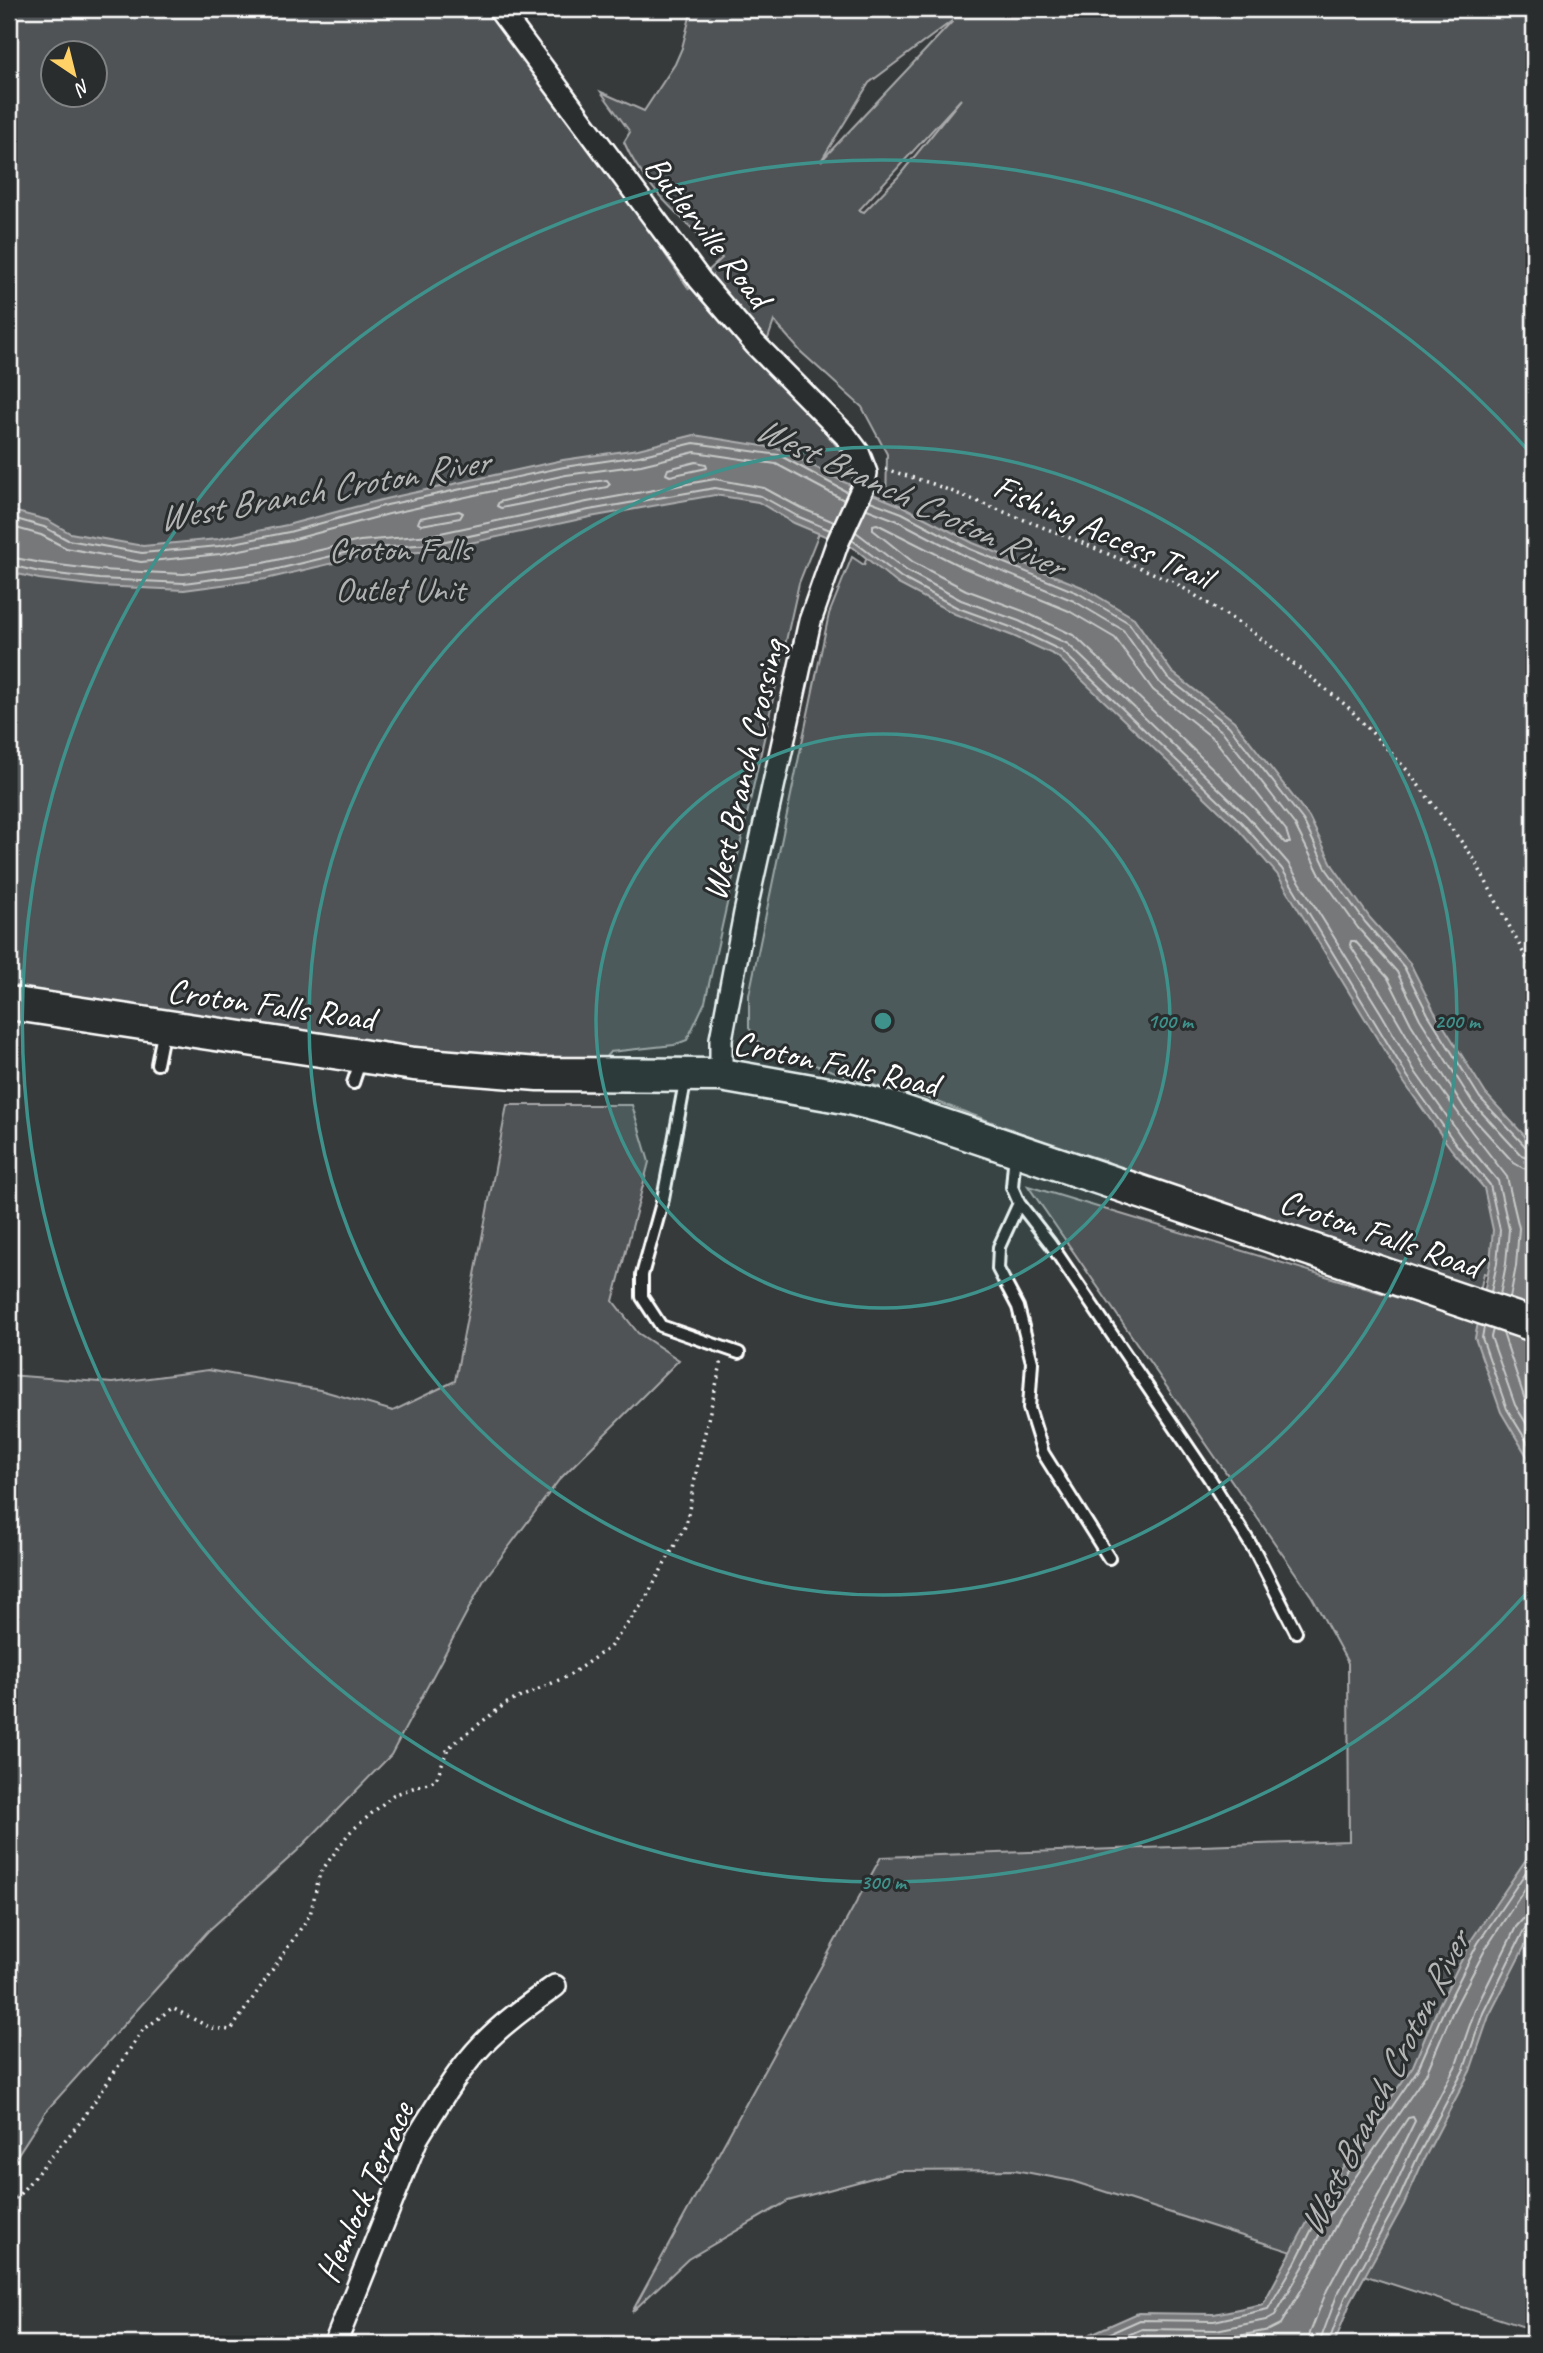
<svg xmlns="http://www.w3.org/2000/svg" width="1543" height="2353" font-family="Caveat,sans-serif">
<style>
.green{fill:#505354;stroke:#a8a9aa;stroke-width:2;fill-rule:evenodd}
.water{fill:#767879;stroke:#adaeaf;stroke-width:2}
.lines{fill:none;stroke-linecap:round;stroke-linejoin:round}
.shore{stroke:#c8c9c9;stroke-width:2}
.lane-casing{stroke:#fff;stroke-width:16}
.street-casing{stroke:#fff;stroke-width:26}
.secondary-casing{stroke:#fff;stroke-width:37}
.path{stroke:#fff;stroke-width:3.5;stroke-dasharray:2 5;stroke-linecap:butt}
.lane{stroke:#2a2d2e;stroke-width:10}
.street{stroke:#2a2d2e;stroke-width:21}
.secondary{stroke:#2a2d2e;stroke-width:32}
.ring{fill:none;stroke:#3f918b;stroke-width:3.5}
.labels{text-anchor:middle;stroke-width:6;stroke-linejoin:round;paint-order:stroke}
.street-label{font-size:35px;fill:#fff;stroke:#2a2d2e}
.park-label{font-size:35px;fill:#b0b2b2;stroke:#2a2d2e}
.water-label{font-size:37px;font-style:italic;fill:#b4b5b5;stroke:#2a2d2e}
.centre{fill:#3f918b;stroke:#2a2d2e;stroke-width:3.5}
.ring-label{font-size:21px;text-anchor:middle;font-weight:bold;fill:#3f918b;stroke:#2a2d2e;stroke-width:6;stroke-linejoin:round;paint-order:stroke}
</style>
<rect width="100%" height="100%" fill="#373a3b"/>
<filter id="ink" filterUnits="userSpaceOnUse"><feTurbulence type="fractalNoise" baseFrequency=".0143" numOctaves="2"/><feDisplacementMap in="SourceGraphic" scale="14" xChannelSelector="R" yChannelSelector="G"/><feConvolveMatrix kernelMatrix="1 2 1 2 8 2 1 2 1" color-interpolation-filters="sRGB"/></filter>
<g filter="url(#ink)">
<g class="green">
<path d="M9 9H488L585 137 689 289 722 258 714 247H711C679 215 642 185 624 142L630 132 601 92 644 111 675 64 682 48 692 9H1534V1288L1484 1273 1479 1295 1134 1176 1106 1161 1054 1145 916 1094 912 1098 762 1047 749 1028V995L829 614 852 557 864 565 886 507 887 454 862 407 801 352 774 321 759 365C789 394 839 440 856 476L834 472 836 490 799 583 705 1002 687 1040 674 1045 610 1052 604 1059 544 1061 443 1053 9 987ZM952 21V22L821 161 869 83ZM52 52H94V94H52ZM961 99 898 177 864 212 859 210Z"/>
<path d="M507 1105H632L649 1162 613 1301 638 1333 679 1360 559 1480 484 1580 391 1755 297 1851 208 1931 46 2111 9 2168V1375L112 1383 208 1370 320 1390 393 1411 455 1381Z"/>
<path d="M1028 1186 1534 1339V2330L1072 2181 1015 2170 898 2171 788 2201 688 2259 632 2312 881 1857 1349 1841 1348 1663 1312 1597Z"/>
</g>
<g class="water">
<path d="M694 435 781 449 844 482 904 507 973 543 1082 587 1134 618 1172 672 1234 721 1309 817 1333 866 1370 918 1410 963 1434 1011 1486 1094 1534 1146V1468L1501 1412 1475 1338 1490 1262 1493 1230 1484 1188 1451 1149 1403 1081 1277 874 1236 827 1057 656 1013 636 955 614 898 584 854 548 794 523 758 502 715 495 590 517 433 551 363 556 266 579 184 590 99 586 39 579 9 572V510L47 520 70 533 143 546 218 539 287 525 385 499 563 460 638 449Z"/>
<path d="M1534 1843V1928L1489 2016 1470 2071 1424 2159 1404 2204 1351 2301 1334 2344H1068L1138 2313 1214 2314 1263 2304 1316 2206 1413 2066 1438 2007 1472 1939 1529 1855Z"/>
</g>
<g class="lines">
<g class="shore">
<path d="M696 462 706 464 707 468 670 476 666 474 668 469Z"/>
<path d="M607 480 610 484 607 487 501 508 497 506 499 502 567 485Z"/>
<path d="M870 501 902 513 970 549 1078 593 1129 623 1167 677 1229 726 1303 820 1327 870 1365 922 1404 967 1428 1014 1480 1098 1527 1148 1534 1150"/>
<path d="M867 509 898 521 967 557 1074 601 1123 630 1160 683 1223 732 1295 825 1320 875 1358 928 1397 972 1420 1019 1473 1103 1521 1155 1534 1159"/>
<path d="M459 511 463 513 460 518 421 525 418 523 420 518Z"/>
<path d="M9 517 44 527 68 540 142 553 219 546 289 532 387 505 564 467 639 456 694 443 779 455 847 492"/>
<path d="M877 524 962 567 1069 611 1115 638 1153 690 1215 740 1286 830 1290 843H1285L1254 808 1075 636 1023 611 966 590 913 562 873 530V525Z"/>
<path d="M9 526 41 535 66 548 141 562 220 554 291 540 389 514 566 475 641 465 695 452 776 464 844 500"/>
<path d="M856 532 907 571 961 600 1019 621 1068 644 1247 816 1288 863 1381 1013 1416 1073 1463 1139 1498 1181 1509 1229 1506 1264 1500 1295"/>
<path d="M852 540 902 578 958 608 1016 629 1062 651 1241 822 1282 869 1408 1077 1456 1144 1490 1185 1500 1230 1497 1263 1491 1292"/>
<path d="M9 557 42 563 100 570 184 574 263 563 360 541 431 535 587 502 715 479 764 488 801 508 834 522"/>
<path d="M9 565 40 572 99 579 184 583 265 572 361 549 432 544 589 510 715 488 761 496 797 516 830 530"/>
<path d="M1510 1298 1516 1266 1519 1228 1507 1177 1472 1132 1425 1067 1390 1007 1350 945 1351 941H1355L1388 978 1411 1024 1465 1109 1514 1163 1523 1168 1534 1170"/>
<path d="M1484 1327 1482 1338 1507 1409 1534 1453"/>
<path d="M1493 1329 1491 1337 1515 1405 1534 1436"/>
<path d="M1503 1333 1525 1400 1534 1416"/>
<path d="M1086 2344 1140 2320 1214 2321 1268 2309 1295 2263 1322 2209 1418 2069 1444 2010 1478 1943 1534 1860"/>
<path d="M1107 2344 1142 2329 1216 2330 1266 2320 1275 2315 1303 2267 1330 2214 1426 2074 1452 2013 1486 1948 1534 1875"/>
<path d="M1133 2344 1144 2339 1218 2340 1269 2330 1281 2324 1312 2272 1339 2219 1408 2118 1413 2117 1415 2121 1380 2192 1327 2290 1310 2333 1309 2344"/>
<path d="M1319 2344 1337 2295 1390 2197 1410 2153 1456 2065 1475 2010 1516 1927 1523 1919 1534 1916"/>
<path d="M1328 2344 1345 2298 1398 2201 1418 2156 1464 2069 1483 2013 1524 1930 1529 1926 1534 1925"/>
</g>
<defs>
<g id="lane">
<path d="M157 1064 164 1029"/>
<path d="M686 1077 663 1199 642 1275V1297L661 1326 739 1353"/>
<path d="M353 1083 361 1059"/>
<path d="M1015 1152 1012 1187 1019 1203 1050 1243 1210 1479 1256 1553 1296 1632"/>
<path d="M1019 1203 999 1247 998 1269 1018 1307 1032 1362 1029 1408 1043 1453 1109 1558"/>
</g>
<g id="street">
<path d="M499 9 700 280 755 344 846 436 858 452 866 473 863 487 837 544 810 621 745 913 721 1039V1075"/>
<path d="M335 2344 417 2138C437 2106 456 2072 483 2044 504 2022 530 2004 555 1986"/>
</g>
<path id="secondary" d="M9 1003 414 1064 538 1074 721 1075 845 1097 897 1110 990 1141 1534 1325"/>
</defs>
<use href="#lane" class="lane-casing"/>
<use href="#street" class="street-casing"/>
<use href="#secondary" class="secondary-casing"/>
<g class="path">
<path d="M885 469 933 484 1073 539 1174 582 1250 630 1347 706 1407 770 1473 857 1534 973"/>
<path d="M9 2203 18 2196 82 2120 142 2031 172 2008 211 2028 231 2030 310 1915 320 1873 349 1833 393 1795 436 1780 448 1748 505 1704 568 1676 610 1647 643 1603 686 1525 699 1458 722 1360"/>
</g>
<use href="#lane" class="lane"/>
<use href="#street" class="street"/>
<use href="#secondary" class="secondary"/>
</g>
</g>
<circle cx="883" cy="1021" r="287" fill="#3f918b" fill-opacity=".12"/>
<g class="ring">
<circle cx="883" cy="1021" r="287"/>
<circle cx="883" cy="1021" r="574"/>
<path d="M1533 1586A861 861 0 1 1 1533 456"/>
</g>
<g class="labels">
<g class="street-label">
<text transform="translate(708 231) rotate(52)" y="12">Butlerville Road</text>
<text transform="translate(1103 531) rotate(24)" y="12">Fishing Access Trail</text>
<text transform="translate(743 770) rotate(-77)" y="12">West Branch Crossing</text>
<text transform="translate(271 1004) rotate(8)" y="12">Croton Falls Road</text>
<text transform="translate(836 1063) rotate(12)" y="12">Croton Falls Road</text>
<text transform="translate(1380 1233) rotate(19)" y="12">Croton Falls Road</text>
<text transform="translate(364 2192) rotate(-66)" y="12">Hemlock Terrace</text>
</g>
<g class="park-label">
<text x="400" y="561">Croton Falls<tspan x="400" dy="40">Outlet Unit</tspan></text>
</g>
<g class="water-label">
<text transform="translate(323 489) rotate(-10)" y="13">West Branch Croton River</text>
<text transform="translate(910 496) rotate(25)" y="13">West Branch Croton River</text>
<text transform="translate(1383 2083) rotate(-63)" y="13">West Branch Croton River</text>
</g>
</g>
<circle cx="883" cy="1021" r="10" class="centre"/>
<g class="ring-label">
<text x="1170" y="1028">100 m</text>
<text x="1457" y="1028">200 m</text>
<text x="883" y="1889">300 m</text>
</g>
<rect width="1543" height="2353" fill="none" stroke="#2a2d2e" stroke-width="35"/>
<rect x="18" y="18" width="1508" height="2318" fill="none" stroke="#fff" stroke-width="2.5" filter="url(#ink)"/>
<g transform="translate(74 74) rotate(145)"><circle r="33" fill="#2a2d2e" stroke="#7f8182" stroke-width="2"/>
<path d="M0-5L12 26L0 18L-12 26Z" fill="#ffd166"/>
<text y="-10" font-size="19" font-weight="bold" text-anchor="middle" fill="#ffffff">N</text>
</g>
</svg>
